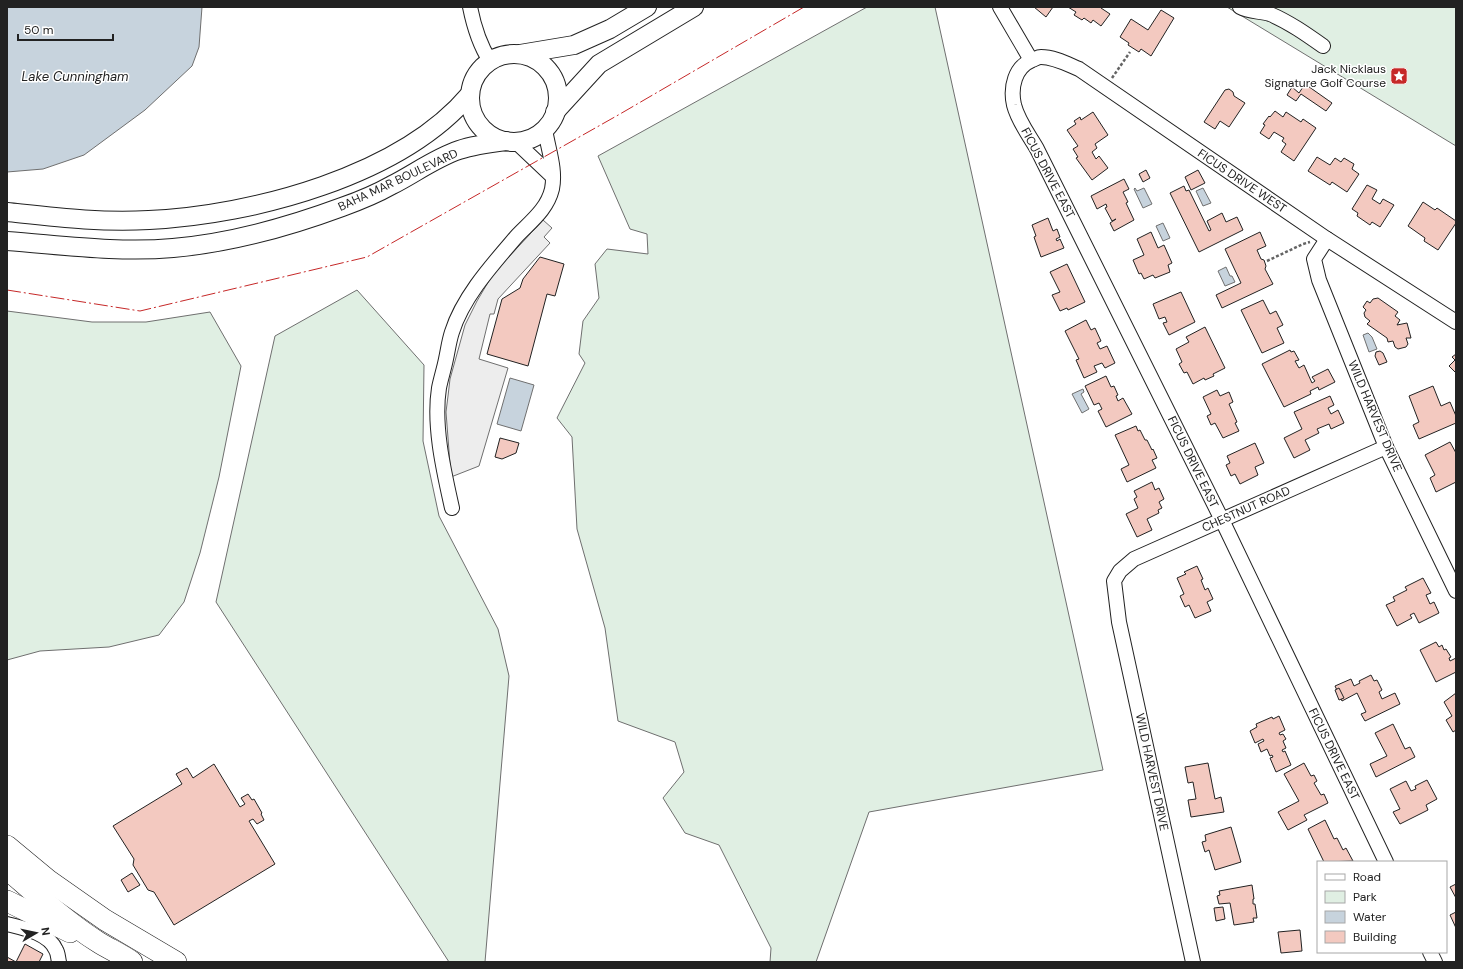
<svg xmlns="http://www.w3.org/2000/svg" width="1463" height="969" font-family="'DM Sans',sans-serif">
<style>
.green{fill:#e0efe3;stroke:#6f6f6f}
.parking{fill:#ededed;stroke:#6f6f6f}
.water{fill:#c7d3dd;stroke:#6f6f6f}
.building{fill:#f3c9c0;stroke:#222}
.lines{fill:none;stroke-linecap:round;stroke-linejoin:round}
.minor-casing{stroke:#222;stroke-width:16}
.major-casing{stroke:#222;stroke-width:20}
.highway-casing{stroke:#222;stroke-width:22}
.path{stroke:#646464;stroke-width:2.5;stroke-dasharray:3 2;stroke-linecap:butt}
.minor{stroke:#fff;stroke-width:14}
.major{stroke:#fff;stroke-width:18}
.highway{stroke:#fff;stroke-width:21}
.power{stroke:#c62828;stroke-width:1;stroke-dasharray:14 3 2 3;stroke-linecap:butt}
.labels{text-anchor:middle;stroke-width:3;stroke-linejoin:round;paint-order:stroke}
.poi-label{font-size:12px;fill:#222;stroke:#fff;text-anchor:end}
.street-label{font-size:12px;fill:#222;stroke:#fff}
.water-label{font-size:13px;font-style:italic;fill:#222;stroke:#fff}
</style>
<rect width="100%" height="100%" fill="#fff"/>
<g class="green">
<path d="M867 7H935L1103 770 869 812 816 962H770L771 948 719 845 685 833 663 798 684 772 675 742 618 721 605 628 577 529 572 437 557 418 585 363 579 354 583 321 599 298 595 264 607 249 648 254 647 234 630 229 598 156Z"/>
<path d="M1227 7H1456V146Z"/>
<path d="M357 290 424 365 423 441 439 516 498 629 509 676 485 962H449L216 602 275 336Z"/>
<path d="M7 311 92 322H146L210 312 241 366 219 477 200 553 184 602 159 635 109 647 40 651 7 660Z"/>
</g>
<path class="parking" d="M543 220 552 228 544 237 550 243 498 299 494 314H490L479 359 508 368 479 466 451 477 446 412 448 396 450 379 465 325 477 301 493 274Z"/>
<g class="water">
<path d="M7 7H202L199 47 192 66 145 110 84 155 43 169 7 172Z"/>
<path d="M1135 188 1137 191 1144 188 1152 204 1143 208 1134 189Z"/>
<path d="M1203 188 1211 203 1203 206 1196 191Z"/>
<path d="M1163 223 1170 238 1163 241 1156 226Z"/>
<path d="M1226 267 1230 276H1232L1235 282 1225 286 1218 271Z"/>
<path d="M1368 333 1372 337 1377 349 1369 352 1363 335Z"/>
<path d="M510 378 534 385 521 431 497 424Z"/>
<path d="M1083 389 1084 392 1081 394 1089 409 1082 413 1072 394Z"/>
</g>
<g class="building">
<path d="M1034 7H1053L1046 17Z"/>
<path d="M1068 7H1101V8L1110 14 1101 26 1093 20 1091 23 1084 18 1082 20 1074 15 1076 12Z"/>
<path d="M1161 10 1174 18 1151 56 1141 49 1139 52 1128 45 1129 43 1120 37 1131 19 1148 30Z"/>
<path d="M1305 84 1332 103 1326 111 1301 94 1296 101 1287 95 1292 87 1299 93Z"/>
<path d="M1229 89 1233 92 1234 96 1245 103 1229 127 1220 121 1215 129 1204 122 1225 90Z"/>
<path d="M1275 111 1283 117 1286 112 1301 122 1303 119 1316 128 1294 161 1281 152 1286 144 1282 141 1284 138 1274 132 1269 139 1260 133 1265 125 1263 124 1269 116 1270 117Z"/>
<path d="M1093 112 1108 135 1095 144 1097 148 1092 152 1096 159 1099 156 1108 168 1092 180 1076 158 1078 157 1073 149 1078 146 1067 130 1076 124 1074 121 1080 117 1081 120Z"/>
<path d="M1317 157 1330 165 1335 158 1341 162 1344 158 1354 164 1352 169 1359 174 1347 192 1332 182 1330 185 1308 171Z"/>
<path d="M1146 170 1150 178 1143 182 1139 174Z"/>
<path d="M1198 170 1205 183 1191 190 1185 177Z"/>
<path d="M1124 179 1129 189 1123 192 1128 202 1126 203 1134 220 1114 231 1110 223 1116 219 1112 221 1105 208 1107 207 1106 204 1097 209 1091 196Z"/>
<path d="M1367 185 1377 190 1372 199 1380 204 1383 199 1394 205 1380 227 1372 222 1370 225 1357 216 1358 213 1352 209Z"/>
<path d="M1184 186 1186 191 1189 190 1209 231 1211 230 1207 221 1222 213 1226 222 1237 217 1243 230 1199 252 1170 193Z"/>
<path d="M1423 202 1435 210 1437 208 1456 221V223L1438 250 1424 241 1425 238 1408 226Z"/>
<path d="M1048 218 1053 231 1057 229 1060 237 1056 239 1057 241 1060 239 1064 248 1041 257 1034 237 1036 236 1032 225Z"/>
<path d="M1151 232 1158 248 1164 245 1172 263 1168 265 1170 272 1155 278 1153 275 1144 279 1141 273 1139 274 1133 260 1144 255 1137 239Z"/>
<path d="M1260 232 1266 246 1257 250 1261 259 1264 260 1266 266 1265 269 1273 284 1222 308 1216 295 1241 283 1225 249Z"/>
<path d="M540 257 564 264 555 296 547 294 528 366 487 354 502 299 520 288 523 279Z"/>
<path d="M1067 264 1085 302 1068 310 1067 308 1060 311 1052 295 1060 292 1050 272Z"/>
<path d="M1181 292 1195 322 1169 335 1163 323 1167 322 1165 317 1159 319 1153 304Z"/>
<path d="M1378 298 1398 312 1395 316 1400 320 1397 325 1407 323 1411 338H1406L1408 344 1406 347 1398 349 1395 347 1393 341 1388 342 1387 338 1367 324 1370 321 1365 317 1364 313 1366 310 1363 307 1367 301 1370 303 1373 299Z"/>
<path d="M1263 300 1270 314 1276 311 1283 325 1277 328 1284 343 1262 353 1241 310Z"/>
<path d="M1086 320 1091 330 1095 328 1101 341 1097 343 1100 349 1107 346 1115 363 1105 368 1102 363 1094 366 1097 372 1084 378 1076 360 1079 359 1065 331Z"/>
<path d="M1205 327 1225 368 1213 374 1214 376 1205 380 1204 378 1193 384 1187 372 1184 373 1179 364 1182 362 1176 349 1189 342 1186 337Z"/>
<path d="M1290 350 1291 352 1294 351 1299 360 1295 361 1299 368 1304 365 1312 383 1315 381 1312 377 1328 369 1335 382 1319 390 1318 387 1310 391 1311 394 1284 407 1262 364Z"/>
<path d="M1380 351 1383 353 1387 362 1379 365 1375 356 1376 352Z"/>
<path d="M1456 354V373L1449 366 1455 360 1452 357Z"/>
<path d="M1106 376 1111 387 1114 386 1118 395 1116 396 1118 401 1123 398 1132 414 1106 427 1098 411 1102 409 1099 403 1094 405 1085 386Z"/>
<path d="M1433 386 1441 406 1450 402 1456 416V423L1419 439 1413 425 1419 422 1409 396Z"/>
<path d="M1217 390 1220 396 1229 392 1233 402 1229 404 1237 422 1235 423 1239 431 1223 438 1215 423 1211 425 1207 416 1211 414 1203 397Z"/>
<path d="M1330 396 1334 405 1328 408 1331 414 1338 410 1344 423 1331 429 1329 424 1317 429 1319 433 1305 440 1310 450 1294 458 1284 438 1302 429 1294 412Z"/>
<path d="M1136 426 1138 431 1140 430 1145 440H1147L1152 450 1153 449 1157 458 1152 460 1156 468 1127 482 1121 469 1129 465 1115 435Z"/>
<path d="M500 438 519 443 516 453 502 459 495 457Z"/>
<path d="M1450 442 1456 453V482L1436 492 1430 478 1435 475 1425 455Z"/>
<path d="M1255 443 1264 463 1255 467 1258 475 1240 484 1235 474 1231 476 1226 465 1230 463 1227 456Z"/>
<path d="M1152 482 1155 490 1159 488 1164 499 1159 502 1162 508 1158 510 1159 513 1147 519 1152 530 1137 537 1126 514 1138 508 1134 499 1137 497 1134 491Z"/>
<path d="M1197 566 1203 579 1201 580 1205 590 1208 588 1213 599 1207 602 1211 611 1195 618 1189 605 1185 607 1180 596 1184 594 1177 578 1186 574 1184 572Z"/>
<path d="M1423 578 1431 593 1426 595 1430 604 1434 602 1439 613 1419 623 1414 613 1410 615 1412 618 1397 626 1386 605 1395 601 1393 597 1407 590 1405 587Z"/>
<path d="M1436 642 1439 647 1442 645 1444 650 1446 649 1451 657 1449 658 1450 661 1456 658V672L1436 682 1420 650Z"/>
<path d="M1371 675 1374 681 1377 680 1382 690 1379 692 1382 699 1395 693 1400 704 1365 721 1361 714 1366 712 1357 693 1342 701 1335 686 1351 679 1354 686 1360 683 1359 681Z"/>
<path d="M1339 688 1344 698 1339 700 1335 690Z"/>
<path d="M1456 693V730L1453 732 1446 720 1452 716 1444 702Z"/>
<path d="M1279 716 1285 730 1279 733 1280 735 1283 734 1286 739 1283 741 1286 748 1282 750 1283 752 1285 751 1291 765 1276 772 1270 758 1273 757 1272 755 1270 756 1267 749 1261 752 1258 744 1264 741 1263 739 1255 743 1250 731 1257 727 1256 724 1272 717 1273 719Z"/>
<path d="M1393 724 1405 749 1410 747 1415 757 1376 777 1370 764 1387 756 1375 733Z"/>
<path d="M1208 763 1215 799 1221 797 1224 812 1191 817 1188 800 1196 799 1193 782 1188 783 1185 767Z"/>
<path d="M1304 763 1311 776 1314 775 1317 781 1314 783 1321 795 1324 794 1328 803 1304 815 1307 820 1288 830 1278 812 1299 801 1284 774Z"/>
<path d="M214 764 240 807 245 804 241 798 248 794 252 800 254 799 262 813 261 814 264 820 257 824 253 819 249 821 275 864 174 925 154 892 148 890 133 865 134 859 113 826 182 784 176 774 187 768 193 778Z"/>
<path d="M1427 780 1437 799 1426 805 1428 810 1400 824 1393 812 1400 809 1390 789 1406 781 1411 791 1416 789 1415 786Z"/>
<path d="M1325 820 1334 839 1337 838 1343 850 1346 848 1353 861 1324 862 1308 829Z"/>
<path d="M1231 827 1241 862 1215 870 1209 850 1205 852 1202 842 1206 841 1205 835Z"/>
<path d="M132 873 140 885 128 892 121 880Z"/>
<path d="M1456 884V898L1450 887Z"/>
<path d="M1252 885 1254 899H1253V904H1255L1257 918H1253L1254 922 1234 925 1230 903 1219 904 1217 896 1220 895 1219 891Z"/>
<path d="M1223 907 1225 919 1216 921 1214 908Z"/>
<path d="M1456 912V928L1450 915Z"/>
<path d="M1300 930 1302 951 1281 953 1278 932Z"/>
<path d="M25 944 43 954 39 962H7V957L16 962Z"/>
</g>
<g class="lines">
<defs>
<g id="minor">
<path d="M470 7C474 27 479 44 490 61"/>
<path d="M1000 7 1031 60"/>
<path d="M1240 7C1249 12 1260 11 1270 14 1289 22 1306 34 1323 46"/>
<path d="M516 142 553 177"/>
<path d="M1327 239 1314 259 1319 280 1386 447 1456 591"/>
<path d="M452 508C444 472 433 426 439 388 441 378 444 369 446 359 448 350 449 341 452 332 463 297 492 265 516 237 530 222 547 210 552 189 556 169 548 149 545 129"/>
<path d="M1386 862 1222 520 1037 149C1029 135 1018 121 1014 105 1010 87 1015 67 1032 60 1035 59 1038 57 1041 57 1054 57 1067 64 1079 69L1327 239 1456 322"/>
<path d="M7 924C23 928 49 933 56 950 58 953 58 958 59 962"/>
<path d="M1430 952 1435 962"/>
<path d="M1193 962 1119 622 1114 581 1120 571 1134 559 1386 447"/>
</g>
<g id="major">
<path d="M520 54 574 45 610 29 647 7"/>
<circle cx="514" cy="98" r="44"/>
<path d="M555 112 599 64 694 7"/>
<path d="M7 212C54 217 101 223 149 220 253 215 401 176 470 94"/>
<path d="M7 241C62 245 118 253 173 248 230 243 288 227 342 207 359 201 376 194 392 185 414 174 435 158 459 150 474 145 490 143 506 141"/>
</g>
<g id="highway">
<path d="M7 846 48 880 105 920 176 962"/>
<path d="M7 869C36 894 65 921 98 942 109 949 121 954 132 962"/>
<path d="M7 901 70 932"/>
</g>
</defs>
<use href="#minor" class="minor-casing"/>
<use href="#major" class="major-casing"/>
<use href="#highway" class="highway-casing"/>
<g class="path">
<path d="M1112 78 1130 52"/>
<path d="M1267 261 1303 244 1310 242"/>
</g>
<use href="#minor" class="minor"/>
<use href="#major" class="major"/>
<use href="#highway" class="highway"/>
<path class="power" d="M7 290 140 311 367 257 620 114 804 7"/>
</g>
<defs>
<symbol id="sight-square" viewBox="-11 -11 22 22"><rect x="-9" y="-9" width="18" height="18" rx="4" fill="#c62828" stroke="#fff"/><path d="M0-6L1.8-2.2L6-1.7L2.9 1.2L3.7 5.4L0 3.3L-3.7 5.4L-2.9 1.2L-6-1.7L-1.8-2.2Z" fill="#fff"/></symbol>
</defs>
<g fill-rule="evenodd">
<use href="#sight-square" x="1389" y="66" width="20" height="20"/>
</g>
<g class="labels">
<g class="poi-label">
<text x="1386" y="73">Jack Nicklaus<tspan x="1386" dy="14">Signature Golf Course</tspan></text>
</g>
<g class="street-label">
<text transform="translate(1048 173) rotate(62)" y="4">FICUS DRIVE EAST</text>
<text transform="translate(398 180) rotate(-25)" y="4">BAHA MAR BOULEVARD</text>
<text transform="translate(1242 181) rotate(34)" y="4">FICUS DRIVE WEST</text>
<text transform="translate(1375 416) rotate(67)" y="4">WILD HARVEST DRIVE</text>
<text transform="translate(1193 462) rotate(64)" y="4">FICUS DRIVE EAST</text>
<text transform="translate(1246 509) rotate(-24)" y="4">CHESTNUT ROAD</text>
<text transform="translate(1334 754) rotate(64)" y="4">FICUS DRIVE EAST</text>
<text transform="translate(1152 772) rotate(78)" y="4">WILD HARVEST DRIVE</text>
</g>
<g class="water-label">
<text x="75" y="81">Lake Cunningham</text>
</g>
</g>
<rect width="1463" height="969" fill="none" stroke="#222222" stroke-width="16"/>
<rect x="1317" y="861" width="130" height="92" fill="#ffffff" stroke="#a7a7a7"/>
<rect x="1325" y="874" width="20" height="6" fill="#ffffff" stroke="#a7a7a7"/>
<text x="1353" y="881" font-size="12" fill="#222222">Road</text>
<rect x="1325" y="891" width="20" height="12" fill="#e0efe3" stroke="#a7a7a7"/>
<text x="1353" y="901" font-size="12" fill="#222222">Park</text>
<rect x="1325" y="911" width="20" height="12" fill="#c7d3dd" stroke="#a7a7a7"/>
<text x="1353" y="921" font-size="12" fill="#222222">Water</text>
<rect x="1325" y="931" width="20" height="12" fill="#f3c9c0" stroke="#a7a7a7"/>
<text x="1353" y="941" font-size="12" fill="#222222">Building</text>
<g transform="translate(36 933) rotate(81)" stroke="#ffffff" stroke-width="3" paint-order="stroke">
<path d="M0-3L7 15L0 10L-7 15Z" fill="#222222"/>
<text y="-6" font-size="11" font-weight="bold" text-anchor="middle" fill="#222222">N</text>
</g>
<path d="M18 34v6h95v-6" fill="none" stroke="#222222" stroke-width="2"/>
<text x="24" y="34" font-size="12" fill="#222222" stroke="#ffffff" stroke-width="3" paint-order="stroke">50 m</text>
</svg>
